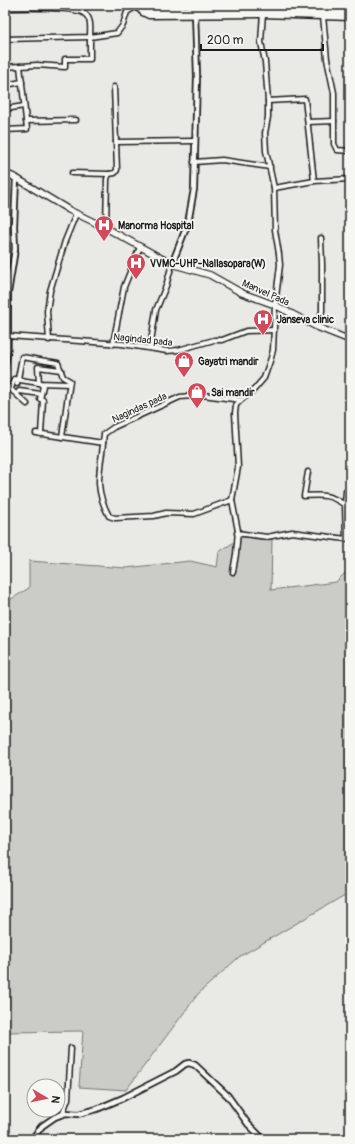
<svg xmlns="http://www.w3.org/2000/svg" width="355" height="1144" font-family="Pangolin,sans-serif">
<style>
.green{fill:#cbcbc7;stroke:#747472}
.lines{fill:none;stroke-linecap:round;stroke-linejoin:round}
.minor-casing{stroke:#1c1c1c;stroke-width:7}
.tertiary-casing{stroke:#1c1c1c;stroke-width:8}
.secondary-casing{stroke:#1c1c1c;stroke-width:8}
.primary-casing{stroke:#1c1c1c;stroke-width:9}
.minor{stroke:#f6f6f2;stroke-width:4}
.tertiary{stroke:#f6f6f2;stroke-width:4.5}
.secondary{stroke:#f6f6f2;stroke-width:5.5}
.primary{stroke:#f6f6f2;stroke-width:6}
.labels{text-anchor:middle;stroke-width:3.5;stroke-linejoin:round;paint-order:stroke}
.poi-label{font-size:10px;font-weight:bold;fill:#1c1c1c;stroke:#f6f6f2;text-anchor:start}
.street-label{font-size:10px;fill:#1c1c1c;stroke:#f6f6f2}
</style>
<rect width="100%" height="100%" fill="#e9e9e5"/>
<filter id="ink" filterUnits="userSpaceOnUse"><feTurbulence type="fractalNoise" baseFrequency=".025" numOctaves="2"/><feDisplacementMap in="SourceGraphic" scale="8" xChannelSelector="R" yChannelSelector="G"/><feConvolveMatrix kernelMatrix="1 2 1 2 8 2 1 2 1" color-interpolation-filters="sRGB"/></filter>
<g filter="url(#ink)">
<path class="green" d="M242 537 272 539 271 590 336 582 350 568V892L239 957 198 994 126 1090 79 1087 83 1031 5 1032V603L29 588V561L126 568 190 561 217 567 219 552Z"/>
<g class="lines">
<defs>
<g id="minor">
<path d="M5 8C19 8 77 6 85 14 92 19 90 30 90 37L5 39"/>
<path d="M323 16 327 59 334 93V144L337 150 350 151"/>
<path d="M5 67 37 65 65 67V59H90V37L117 33 123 25 127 12 137 6"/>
<path d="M5 85 22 82"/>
<path d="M268 101 305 99 314 181"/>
<path d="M5 109 24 106"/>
<path d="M26 121 76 120"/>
<path d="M308 122 334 121"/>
<path d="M5 130 27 129 20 66"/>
<path d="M116 142 195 141"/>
<path d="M194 162 222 160 270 167"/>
<path d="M72 173 109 174"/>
<path d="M274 188 314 181 350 179"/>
<path d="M106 228 107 179 109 174 115 173 117 170 114 87"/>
<path d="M317 327 322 311V264L321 238"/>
<path d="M49 340 47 311 50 291 65 241 76 214"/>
<path d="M113 344 124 287 140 247"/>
<path d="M150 348 156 310 166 286 172 264"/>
<path d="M5 371 8 349V336L122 344 167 351 178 350 214 340H222L246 331 274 330"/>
<path d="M5 384 27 404"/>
<path d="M17 384 22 357 58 363 63 377 70 381 62 437"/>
<path d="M11 389 14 379 39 383 69 384"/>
<path d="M17 394 19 391 41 394"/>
<path d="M36 433 103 443"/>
<path d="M41 434 43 400 40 399 43 386 39 383 38 367 61 370"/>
<path d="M232 500 194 514 166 513 154 516 115 518 109 516C96 492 98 478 102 453 103 447 103 440 104 434L114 427 180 397 203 395 241 400"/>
<path d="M345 505 346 491 350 488"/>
<path d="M237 533 267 537 292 532 346 539 345 505C329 494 323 495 304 496L308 472"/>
<path d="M233 572 236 554 238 531 232 500 238 467 235 413 236 405 241 400 252 392 264 378 271 358 273 350 275 305 280 265 279 254 275 230 274 188 266 151 265 133 268 117V101L265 62 261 42 263 12"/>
<path d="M62 1115 68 1099 71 1048"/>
</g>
<g id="tertiary">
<path d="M172 264 188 223 194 189 197 76 195 12"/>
<path d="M5 336H8V293L15 249 14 226 16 178"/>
<path d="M32 1139 42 1126 55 1117 66 1113 78 1114 97 1109 123 1098 176 1071 185 1064 189 1063 195 1065 228 1096 248 1124 263 1139"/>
</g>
<path id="secondary" d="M5 173 16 178 69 210 106 228 172 264 210 275 242 293 275 305 317 327 350 340"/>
<g id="primary">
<path d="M136 5 143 12 149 15 263 14 350 17"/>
<path d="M143 5 149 10 268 9 327 12H350"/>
</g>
</defs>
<use href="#minor" class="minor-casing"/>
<use href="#tertiary" class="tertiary-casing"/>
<use href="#secondary" class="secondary-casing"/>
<use href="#primary" class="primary-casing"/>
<use href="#minor" class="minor"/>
<use href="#tertiary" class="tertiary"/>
<use href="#secondary" class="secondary"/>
<use href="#primary" class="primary"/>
</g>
</g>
<defs>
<symbol id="hospital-pin" viewBox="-11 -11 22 30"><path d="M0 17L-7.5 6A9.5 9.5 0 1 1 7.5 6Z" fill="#d1495b" stroke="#f6f6f2"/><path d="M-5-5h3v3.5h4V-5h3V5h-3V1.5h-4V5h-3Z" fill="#fff"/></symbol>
<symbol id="shop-pin" viewBox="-11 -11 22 30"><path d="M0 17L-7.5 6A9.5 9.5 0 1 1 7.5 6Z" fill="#d1495b" stroke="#f6f6f2"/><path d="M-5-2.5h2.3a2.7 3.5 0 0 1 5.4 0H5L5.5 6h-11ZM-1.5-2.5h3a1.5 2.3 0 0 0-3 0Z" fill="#fff"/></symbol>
</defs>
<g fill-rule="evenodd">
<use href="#hospital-pin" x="93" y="214" width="22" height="30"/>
<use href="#hospital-pin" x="125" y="252" width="22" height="30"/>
<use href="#hospital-pin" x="252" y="308" width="22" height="30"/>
<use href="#shop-pin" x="173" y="350" width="22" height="30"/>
<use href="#shop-pin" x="186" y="381" width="22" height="30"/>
</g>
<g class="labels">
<g class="poi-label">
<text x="118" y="229">Manorma Hospital</text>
<text x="150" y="267">VVMC-UHP-Nallasopara(W)</text>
<text x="277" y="323">Janseva clinic</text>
<text x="198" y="365">Gayatri mandir</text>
<text x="211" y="396">Sai mandir</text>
</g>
<g class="street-label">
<text transform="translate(266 292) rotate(24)" y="4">Manvel Pada</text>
<text transform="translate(143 339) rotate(6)" y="4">Nagindad pada</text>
<text transform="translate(139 407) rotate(-25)" y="4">Nagindas pada</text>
</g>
</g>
<rect width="355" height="1144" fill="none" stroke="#f6f6f2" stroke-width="20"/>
<rect x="10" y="10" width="335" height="1124" fill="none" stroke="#1c1c1c" stroke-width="1.5" filter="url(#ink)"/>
<g transform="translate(46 1098) rotate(99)"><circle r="19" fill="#f6f6f2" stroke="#9f9f9c"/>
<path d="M0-3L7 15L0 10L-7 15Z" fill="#d1495b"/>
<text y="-6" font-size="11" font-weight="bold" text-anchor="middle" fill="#1c1c1c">N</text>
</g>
<path d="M201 44v6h122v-6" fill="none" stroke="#1c1c1c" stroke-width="2"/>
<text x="207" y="44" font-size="12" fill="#1c1c1c" stroke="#f6f6f2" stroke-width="3" paint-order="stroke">200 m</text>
</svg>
